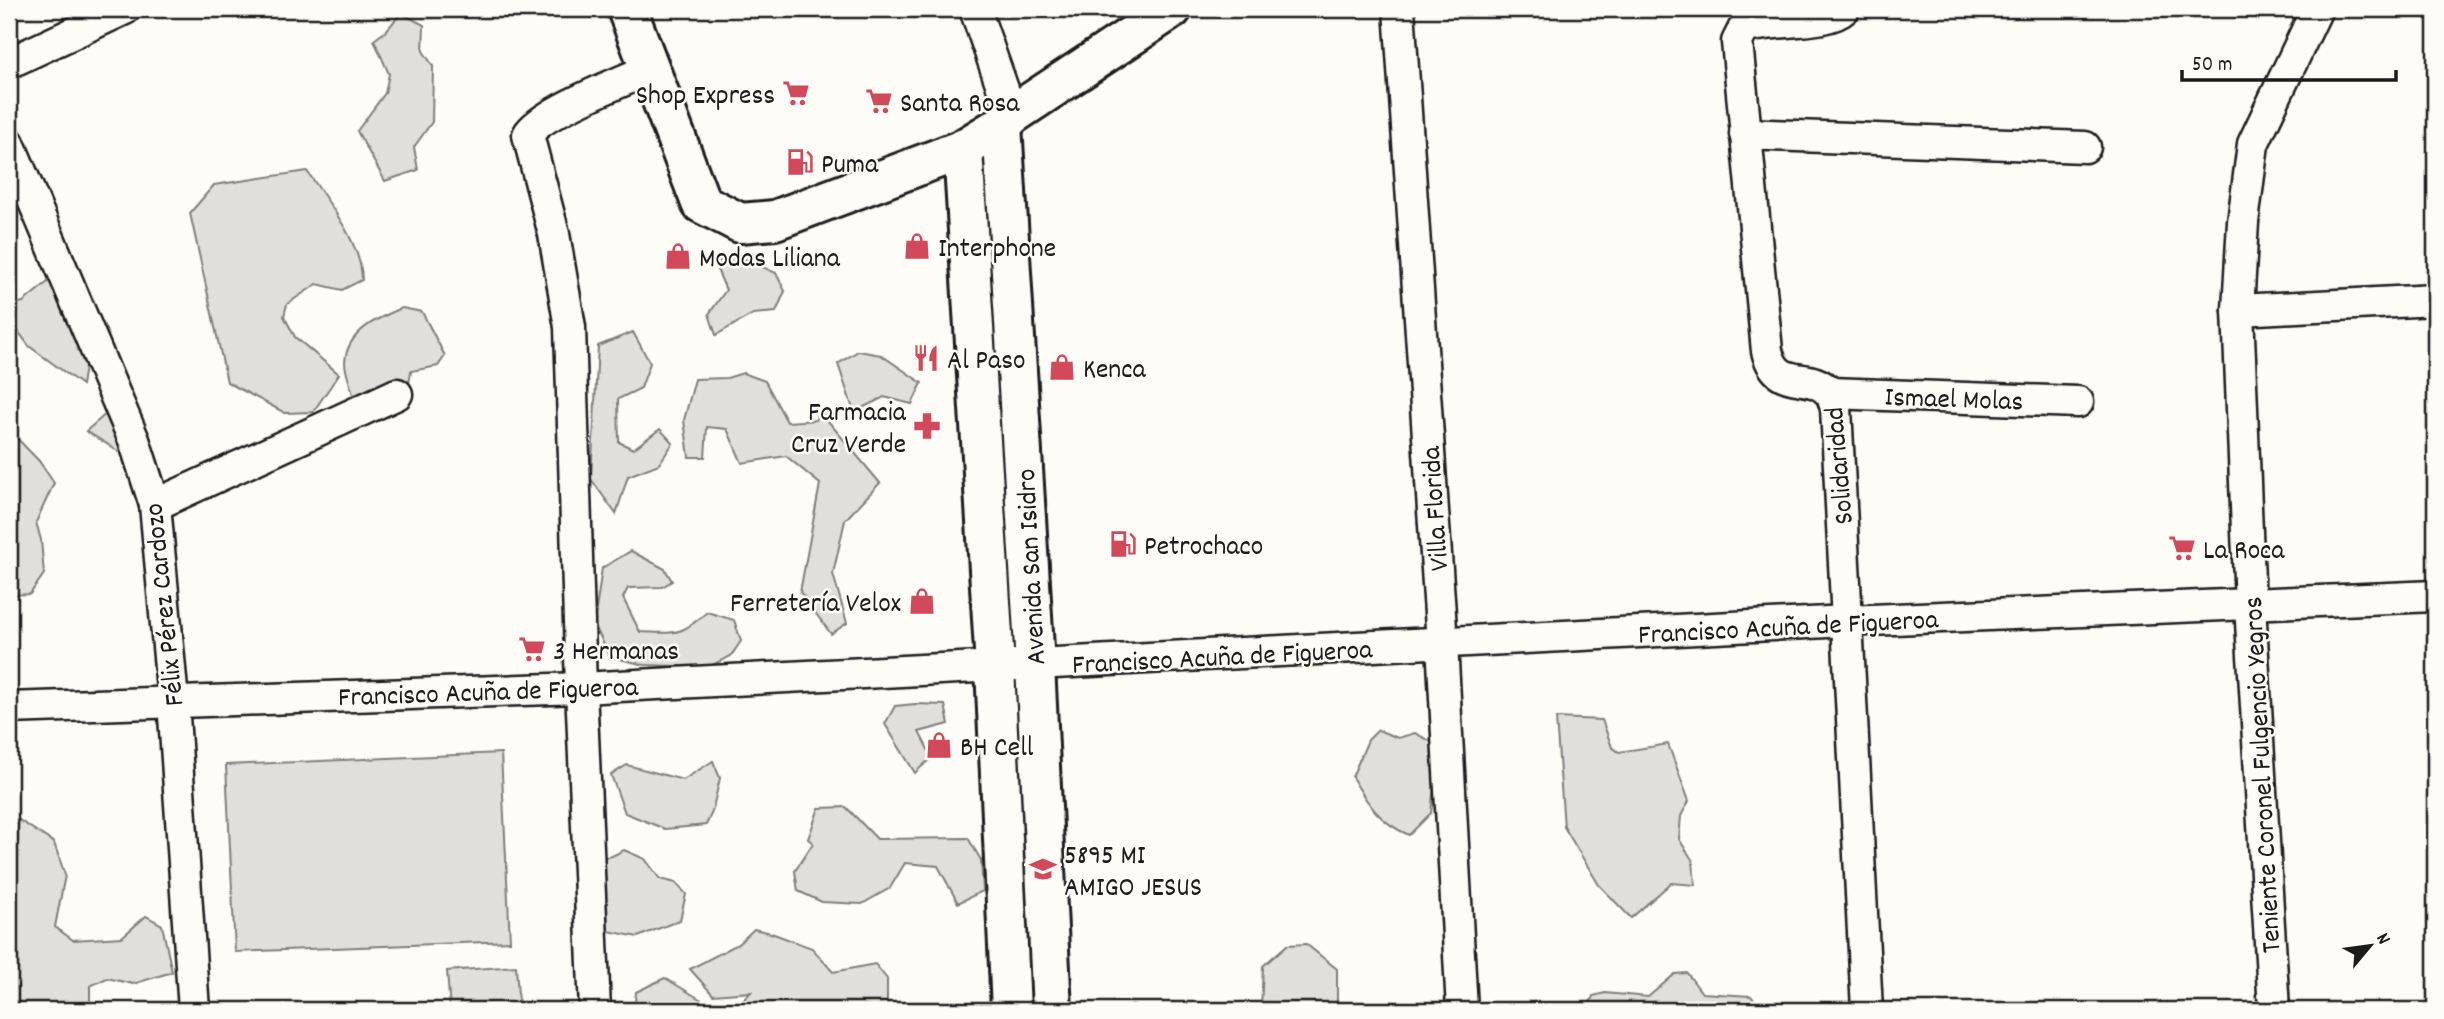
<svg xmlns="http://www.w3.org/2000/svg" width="2444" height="1019" font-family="Dekko,sans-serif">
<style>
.green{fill:#e0dfdb;stroke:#7e7e7c;stroke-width:2}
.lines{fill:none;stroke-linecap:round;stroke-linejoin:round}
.minor-casing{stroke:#1c1c1c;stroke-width:35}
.major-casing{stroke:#1c1c1c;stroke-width:44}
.minor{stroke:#fdfcf7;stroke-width:30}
.major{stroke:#fdfcf7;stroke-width:38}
.labels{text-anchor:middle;stroke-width:5;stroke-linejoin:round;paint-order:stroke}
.poi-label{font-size:28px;fill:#1c1c1c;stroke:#fdfcf7;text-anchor:start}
.street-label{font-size:28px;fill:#1c1c1c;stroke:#fdfcf7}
</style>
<rect width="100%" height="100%" fill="#fdfcf7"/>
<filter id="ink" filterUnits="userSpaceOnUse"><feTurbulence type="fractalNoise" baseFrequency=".0143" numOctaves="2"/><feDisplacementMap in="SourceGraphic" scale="14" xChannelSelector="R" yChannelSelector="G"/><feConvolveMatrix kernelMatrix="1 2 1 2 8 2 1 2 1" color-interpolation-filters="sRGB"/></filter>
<g filter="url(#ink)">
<g class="green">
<path d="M401 13 424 25 423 51 433 66 432 122 414 147 418 170 385 181 357 131 385 93 389 74 374 40 386 31Z"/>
<path d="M307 171C327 201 362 243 362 280L342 290 317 284 287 304 284 316 295 337 339 374 313 412 285 413 227 382 190 213 214 185Z"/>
<path d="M731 253 776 273 785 291 776 312 753 314 716 335 709 314 726 290 715 265Z"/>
<path d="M49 281 66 297 89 343 82 385 29 346 10 320 12 305 23 302Z"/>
<path d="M402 308 422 312 445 356 438 366 411 371 408 391 354 399C352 388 345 373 345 362 347 331 378 318 402 308Z"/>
<path d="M633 332 650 363 641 388 618 399 619 442 633 449 660 429 673 443 659 464 628 476 616 514 591 479 598 346Z"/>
<path d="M858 351 881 355 922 383 912 404 884 397 854 412 838 364Z"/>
<path d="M743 373 765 381 787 422 816 420 818 409 880 483 845 520 833 574 847 623 831 634 800 592 820 484 786 456 742 463 727 429 707 427 705 457H689L684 420 695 379 727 378Z"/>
<path d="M107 413 139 464 86 431Z"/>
<path d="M9 430 39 461 54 483 36 522 41 540 44 574 30 594 9 595Z"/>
<path d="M631 551 665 569 672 581 662 587 628 588 623 598 640 632C676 633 679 637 707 612L734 620 741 641 731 656 708 667 645 665 610 657 594 624 602 568Z"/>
<path d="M915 704 945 705 949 724 919 732 932 757 915 773 885 724 895 706Z"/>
<path d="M1556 718 1602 720 1612 747 1619 752 1668 744 1689 801 1681 816 1679 839 1693 861 1695 885 1671 883 1631 918 1599 885 1564 827Z"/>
<path d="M1017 729H1023L1040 1010H1027L1015 731Z"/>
<path d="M1378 730 1398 738 1415 733 1438 745 1431 813 1409 835C1380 823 1367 803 1352 777L1368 740Z"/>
<path d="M501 753 510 941 235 952 226 765Z"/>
<path d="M713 761 720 778 712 812 706 825 665 829 625 813 611 775 627 765 683 780Z"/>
<path d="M846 807 877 839 968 838 981 860 983 891 958 903 938 866 905 863 890 888 862 904 822 902 798 891 795 871 813 843 808 839 819 808Z"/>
<path d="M9 820H19L54 843 65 875 55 927 73 940 122 937 146 916 162 925 172 972 133 984 107 978 90 986V1006L99 1010H20L9 999Z"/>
<path d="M624 850 645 859 660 879 676 883 686 894 680 920 638 937 588 927 579 861 612 856Z"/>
<path d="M754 929 771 933 812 948 833 972 875 964 887 979V1010H733L751 992 713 995 690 969 738 944Z"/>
<path d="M1306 944 1337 969V1010H1261L1263 966 1287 945Z"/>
<path d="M516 966 519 1010H450L447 971Z"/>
<path d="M1687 973 1702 993 1751 996 1762 1010H1587L1593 996 1605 993 1648 997 1675 974Z"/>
<path d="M665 978 718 1010H634L636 992Z"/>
</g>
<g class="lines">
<defs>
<g id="minor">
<path d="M975 9 1012 115"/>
<path d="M1399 9 1442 643 1462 1010"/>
<path d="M1844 9C1828 25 1770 19 1744 28L1737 42 1767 351C1778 393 1808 369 1829 392 1833 396 1834 403 1836 408L1867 1010"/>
<path d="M9 63 125 9"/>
<path d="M1745 134 2085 147"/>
<path d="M9 143 134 440 155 505 173 701 194 1010"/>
<path d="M2238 310 2435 300"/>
<path d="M1830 393 2078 402"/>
<path d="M155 505 397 394"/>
<path d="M9 708 581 688 1847 621 2435 596"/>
<path d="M595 1010 581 688 570 327 554 234 528 135C539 113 624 81 650 69"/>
<path d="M2274 1010 2250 605 2238 310 2243 222 2253 144 2317 9"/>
</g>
<g id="major">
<path d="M627 9 701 203 740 223 775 220 963 149 1002 125 1012 115 1172 9"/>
<path d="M1002 125 1035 665 1052 1010"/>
<path d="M963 149 995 667 1011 1010"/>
</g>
</defs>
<use href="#minor" class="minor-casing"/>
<use href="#major" class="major-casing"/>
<use href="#minor" class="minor"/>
<use href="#major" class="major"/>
</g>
</g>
<defs>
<symbol id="supermarket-bare" viewBox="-9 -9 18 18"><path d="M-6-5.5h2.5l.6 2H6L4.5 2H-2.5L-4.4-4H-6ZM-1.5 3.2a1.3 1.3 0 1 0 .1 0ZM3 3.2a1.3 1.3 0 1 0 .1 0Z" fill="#d1495b" stroke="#fdfcf7" stroke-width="2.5" paint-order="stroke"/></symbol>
<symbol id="fuel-bare" viewBox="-9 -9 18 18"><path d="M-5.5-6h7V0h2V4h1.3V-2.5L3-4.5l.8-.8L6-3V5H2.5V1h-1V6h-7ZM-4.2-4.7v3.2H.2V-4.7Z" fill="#d1495b" stroke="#fdfcf7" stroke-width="2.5" paint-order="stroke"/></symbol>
<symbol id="shop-bare" viewBox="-9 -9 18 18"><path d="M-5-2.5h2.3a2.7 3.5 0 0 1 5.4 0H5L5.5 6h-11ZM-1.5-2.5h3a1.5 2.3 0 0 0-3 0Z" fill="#d1495b" stroke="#fdfcf7" stroke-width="2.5" paint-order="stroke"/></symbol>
<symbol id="restaurant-bare" viewBox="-9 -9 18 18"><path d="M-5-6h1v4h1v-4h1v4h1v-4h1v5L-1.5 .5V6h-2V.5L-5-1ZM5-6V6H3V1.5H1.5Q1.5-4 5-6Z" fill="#d1495b" stroke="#fdfcf7" stroke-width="2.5" paint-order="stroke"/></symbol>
<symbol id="pharmacy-bare" viewBox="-9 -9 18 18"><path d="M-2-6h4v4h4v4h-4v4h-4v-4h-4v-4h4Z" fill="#d1495b" stroke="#fdfcf7" stroke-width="2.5" paint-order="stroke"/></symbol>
<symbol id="school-bare" viewBox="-9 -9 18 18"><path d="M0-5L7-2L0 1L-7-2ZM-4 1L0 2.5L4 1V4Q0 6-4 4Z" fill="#d1495b" stroke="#fdfcf7" stroke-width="2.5" paint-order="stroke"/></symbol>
</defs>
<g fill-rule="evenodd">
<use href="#supermarket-bare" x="777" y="74" width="38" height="38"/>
<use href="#supermarket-bare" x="860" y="82" width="38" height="38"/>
<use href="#fuel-bare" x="781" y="143" width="38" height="38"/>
<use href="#shop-bare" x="898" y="227" width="38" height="38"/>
<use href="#shop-bare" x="659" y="237" width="38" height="38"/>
<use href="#restaurant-bare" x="907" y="339" width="38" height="38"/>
<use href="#shop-bare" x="1043" y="348" width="38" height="38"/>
<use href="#pharmacy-bare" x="908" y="407" width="38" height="38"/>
<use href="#fuel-bare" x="1104" y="525" width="38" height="38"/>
<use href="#supermarket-bare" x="2163" y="529" width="38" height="38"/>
<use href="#shop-bare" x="903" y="582" width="38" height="38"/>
<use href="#supermarket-bare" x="513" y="630" width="38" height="38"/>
<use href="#shop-bare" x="920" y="726" width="38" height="38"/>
<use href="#school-bare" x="1024" y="850" width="38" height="38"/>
</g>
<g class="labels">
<g class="poi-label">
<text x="775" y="103" text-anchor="end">Shop Express</text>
<text x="900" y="111">Santa Rosa</text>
<text x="821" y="172">Puma</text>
<text x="938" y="256">Interphone</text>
<text x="699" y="266">Modas Liliana</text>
<text x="947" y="368">Al Paso</text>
<text x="1083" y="377">Kenca</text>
<text x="906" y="420" text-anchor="end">Farmacia<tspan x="906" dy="32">Cruz Verde</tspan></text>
<text x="1144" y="554">Petrochaco</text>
<text x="2203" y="558">La Roca</text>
<text x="901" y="611" text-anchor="end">Ferretería Velox</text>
<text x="553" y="659">3 Hermanas</text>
<text x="960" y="755">BH Cell</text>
<text x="1064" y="863">5895 MI<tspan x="1064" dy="32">AMIGO JESUS</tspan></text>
</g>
<g class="street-label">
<text transform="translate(1954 397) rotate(2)" y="10">Ismael Molas</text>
<text transform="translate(1837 466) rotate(-95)" y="10">Solidaridad</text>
<text transform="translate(1433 509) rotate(-94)" y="10">Villa Florida</text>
<text transform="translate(1029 567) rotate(-93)" y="10">Avenida San Isidro</text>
<text transform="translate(162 605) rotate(-96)" y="10">Félix Pérez Cardozo</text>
<text transform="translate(1788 625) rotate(-3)" y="10">Francisco Acuña de Figueroa</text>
<text transform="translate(1222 655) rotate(-3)" y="10">Francisco Acuña de Figueroa</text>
<text transform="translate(488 690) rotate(-2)" y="10">Francisco Acuña de Figueroa</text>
<text transform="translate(2260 775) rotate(-93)" y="10">Teniente Coronel Fulgencio Yegros</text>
</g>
</g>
<rect width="2444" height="1019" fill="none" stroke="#fdfcf7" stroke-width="35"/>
<rect x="18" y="18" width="2409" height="984" fill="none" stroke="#1c1c1c" stroke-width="2.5" filter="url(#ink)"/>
<g transform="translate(2370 946) rotate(61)" stroke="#fdfcf7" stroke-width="5" paint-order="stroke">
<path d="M0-5L12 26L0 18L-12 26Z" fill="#1c1c1c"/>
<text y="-10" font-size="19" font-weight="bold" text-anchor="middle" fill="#1c1c1c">N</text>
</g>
<path d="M2182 70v10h214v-10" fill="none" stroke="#1c1c1c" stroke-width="3.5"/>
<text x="2192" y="70" font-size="21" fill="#1c1c1c" stroke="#fdfcf7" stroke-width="5" paint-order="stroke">50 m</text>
</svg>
